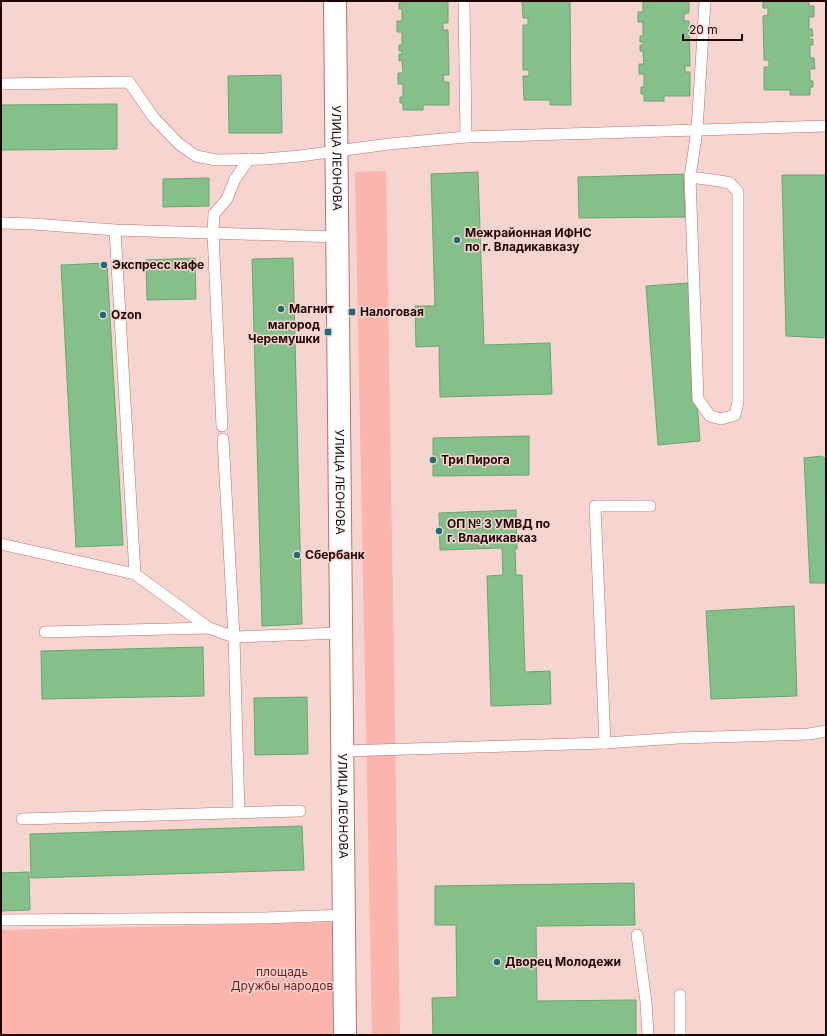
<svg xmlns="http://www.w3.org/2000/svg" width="827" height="1036" font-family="Inter,sans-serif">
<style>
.green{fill:#fbb5ad}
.building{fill:#85bf8a;stroke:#6ca571}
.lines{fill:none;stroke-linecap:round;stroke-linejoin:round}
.service-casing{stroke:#bc726a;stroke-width:12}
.tertiary-casing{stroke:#bc726a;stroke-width:24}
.service{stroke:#fff;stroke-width:11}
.tertiary{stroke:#fff;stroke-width:22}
.poi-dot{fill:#216c74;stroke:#f6d4cf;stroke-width:1.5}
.labels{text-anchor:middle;stroke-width:3;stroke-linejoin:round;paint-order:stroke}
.street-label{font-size:12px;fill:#1f0504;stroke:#f6d4cf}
.poi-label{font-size:12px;font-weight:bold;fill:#1f0504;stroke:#f6d4cf;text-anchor:start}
.park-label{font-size:12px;fill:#761a18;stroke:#f6d4cf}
</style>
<rect width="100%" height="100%" fill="#f6d4cf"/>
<g class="green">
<path d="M386 171 400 1035H372L355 172Z"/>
<path d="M339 922V1035H1V930Z"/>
</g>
<g class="building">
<path d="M402 1H448V23H443V30H448L449 75H443L444 82H449V105H423V110H403V103H400V97H403V84H398V73H403L402 60 399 61V54H402V51H399V45H402V32H397V21H402V9H399V3H402Z"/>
<path d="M522 1H570L571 105H550V100H524L523 76H529V70H523V25H528V18H523Z"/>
<path d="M643 1H689V13L684 14V21H689L690 66H685V72H690V96H664V101H644V94H641V87H644V74H639V64H644L643 51H640V45H643V42H640V36H643V22H638V12H643Z"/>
<path d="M763 1H809V6H814V17H809V29H812L813 36H809V39H813V45H810V58H814L815 69H810V81H813V87H810V95H790V90H764V67H769V60H764L763 16 768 15V8H763Z"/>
<path d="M281 75 282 133H229L228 76Z"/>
<path d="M117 104V149L1 150V105Z"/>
<path d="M478 172 484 345 550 343 552 394 440 397 439 346 416 347 415 306H435L431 174Z"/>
<path d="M683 174 685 217 579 218 578 177Z"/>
<path d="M782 175H826V338L786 336Z"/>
<path d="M209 178V206L163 207V179Z"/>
<path d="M195 258 196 299 147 300 146 260Z"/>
<path d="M293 258 302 624 262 626 252 259Z"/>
<path d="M107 263 123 545 76 547 61 265Z"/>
<path d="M688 283 700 441 658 445 646 286Z"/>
<path d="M529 436V475L433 476V438Z"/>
<path d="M822 456 826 459V583H810L804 458Z"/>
<path d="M516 510 517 549H515L516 575H522L525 672 550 671 551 704 491 706 487 576 503 575 502 548 440 550 439 513Z"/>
<path d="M794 606 797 696 711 699 706 611Z"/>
<path d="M203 647 204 696 42 699 41 651Z"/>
<path d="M307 697 308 754 255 755 254 698Z"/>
<path d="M302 826 304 870 31 878 30 834Z"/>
<path d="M29 872 30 910 1 911V873Z"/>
<path d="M634 883 635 925 536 926 537 1001 636 1000V1035H433L432 998 457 997 456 925H435V886Z"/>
</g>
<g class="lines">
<defs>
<g id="service">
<path d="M464 1 466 137"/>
<path d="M1 84 129 82 154 118 179 144 196 156 216 160 265 159 300 156 389 144 466 137 826 126"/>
<path d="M690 177 720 181 730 183 738 192V402L735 415 721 419 710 416 698 399 690 177 697 130 705 1"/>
<path d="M1 223 33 224 115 230 338 237"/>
<path d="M115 230 135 574"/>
<path d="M222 426 213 233 214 214 227 199 235 179 249 159"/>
<path d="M223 439 234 637 239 813"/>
<path d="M1 544 135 574 209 628 234 637 341 633"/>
<path d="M45 632 209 628"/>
<path d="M605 743 679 738 809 734 826 731"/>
<path d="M342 751 605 743 595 506H650"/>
<path d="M22 819 300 811"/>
<path d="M1 920 264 918 344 915"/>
<path d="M637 935 646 1002 648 1035"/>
<path d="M680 995V1035"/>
</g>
<g id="tertiary">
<path id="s1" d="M335 1 345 1035"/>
</g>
</defs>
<use href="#service" class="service-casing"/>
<use href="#tertiary" class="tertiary-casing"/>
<use href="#service" class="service"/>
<use href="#tertiary" class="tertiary"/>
</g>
<g class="poi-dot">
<circle cx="457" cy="240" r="4"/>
<circle cx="104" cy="265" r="4"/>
<circle cx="281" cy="309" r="4"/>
<rect x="348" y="308" width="8" height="8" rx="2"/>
<circle cx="103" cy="315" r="4"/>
<rect x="324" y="328" width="8" height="8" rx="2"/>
<circle cx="433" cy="460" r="4"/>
<circle cx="439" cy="531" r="4"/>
<circle cx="297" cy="555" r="4"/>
<circle cx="497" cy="962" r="4"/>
</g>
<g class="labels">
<g class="street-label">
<text dy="4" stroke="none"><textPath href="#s1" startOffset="157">УЛИЦА ЛЕОНОВА</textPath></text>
<text dy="4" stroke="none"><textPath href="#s1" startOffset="481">УЛИЦА ЛЕОНОВА</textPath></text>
<text dy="4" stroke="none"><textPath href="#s1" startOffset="805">УЛИЦА ЛЕОНОВА</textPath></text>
</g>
<g class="poi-label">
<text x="465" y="237">Межрайонная ИФНС<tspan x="465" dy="14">по г. Владикавказу</tspan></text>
<text x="112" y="269">Экспресс кафе</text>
<text x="289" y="313">Магнит</text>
<text x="360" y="316">Налоговая</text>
<text x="111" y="319">Ozon</text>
<text x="320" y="329" text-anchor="end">магород<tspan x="320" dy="14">Черемушки</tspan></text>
<text x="441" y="464">Три Пирога</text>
<text x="447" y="528">ОП № 3 УМВД по<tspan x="447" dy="14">г. Владикавказ</tspan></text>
<text x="305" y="559">Сбербанк</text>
<text x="505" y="966">Дворец Молодежи</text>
</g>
<g class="park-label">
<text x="282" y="976">площадь<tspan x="282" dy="14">Дружбы народов</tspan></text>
</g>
</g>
<rect width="827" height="1036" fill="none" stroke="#1f0504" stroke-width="4"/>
<path d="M683 34v6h59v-6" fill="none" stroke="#1f0504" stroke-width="2"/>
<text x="689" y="34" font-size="12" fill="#1f0504" stroke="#f6d4cf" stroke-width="3" paint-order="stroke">20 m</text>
</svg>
